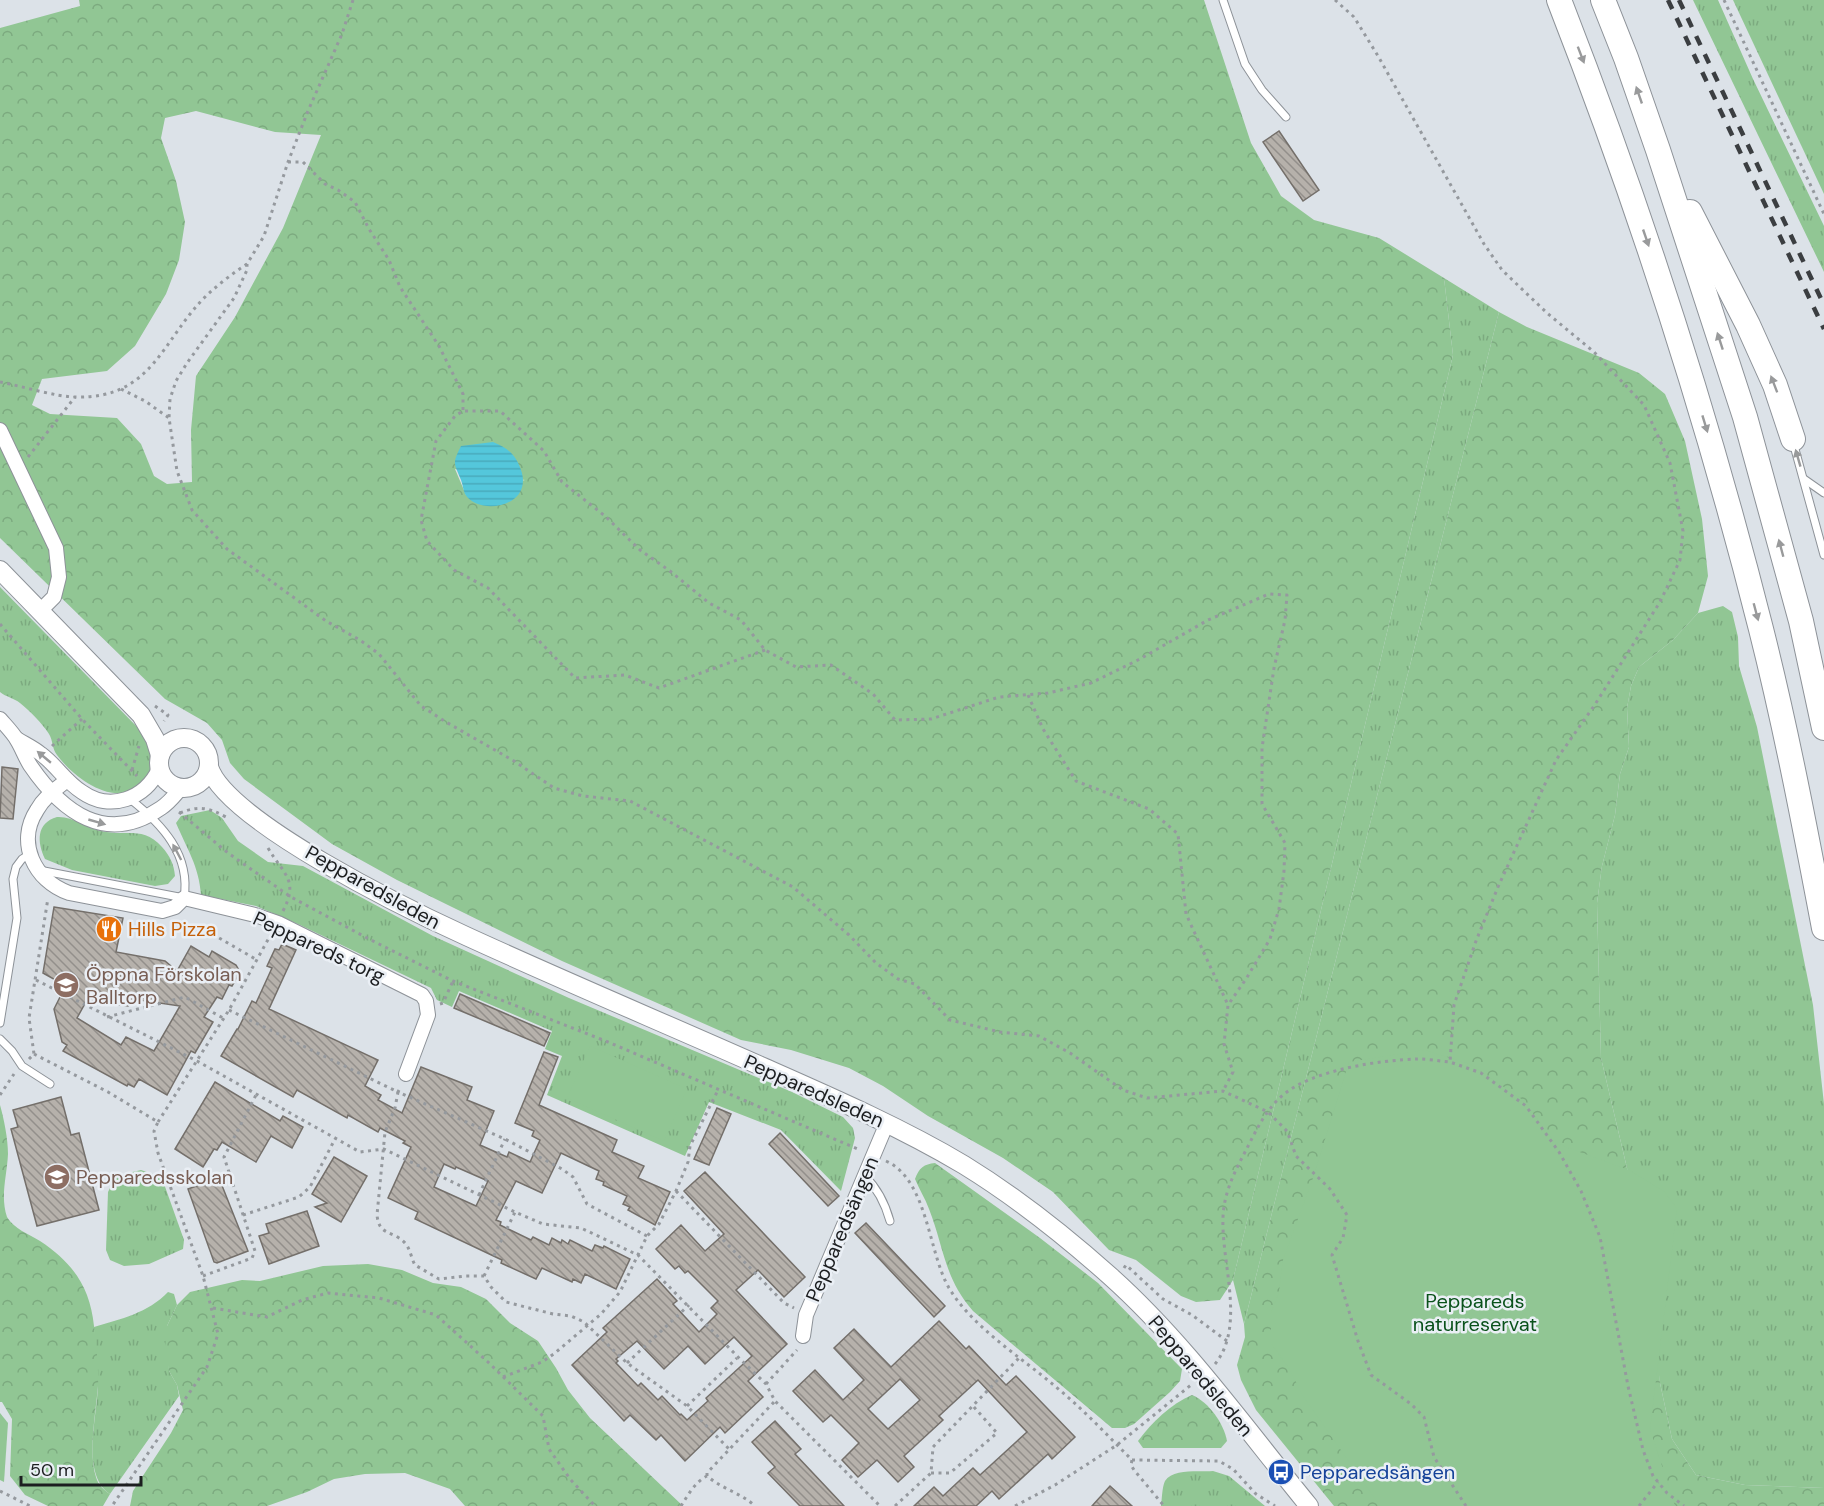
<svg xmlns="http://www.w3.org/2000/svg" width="1824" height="1506" font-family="'DM Sans',sans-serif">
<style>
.grass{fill:url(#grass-tufts)}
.forest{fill:url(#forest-crowns);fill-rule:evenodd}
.green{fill:#91c694}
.water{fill:url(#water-rules)}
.building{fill:url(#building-back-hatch);stroke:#746f6a;stroke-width:1.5;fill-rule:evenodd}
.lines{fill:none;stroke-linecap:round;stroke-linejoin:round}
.lane-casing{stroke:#8d9298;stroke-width:9}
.street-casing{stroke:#8d9298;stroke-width:16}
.secondary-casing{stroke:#8d9298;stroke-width:20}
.highway-casing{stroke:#8d9298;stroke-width:26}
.path{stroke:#95999e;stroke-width:3;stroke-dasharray:3 4.5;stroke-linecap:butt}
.lane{stroke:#fff;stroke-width:7}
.street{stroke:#fff;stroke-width:14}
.secondary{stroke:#fff;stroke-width:18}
.highway{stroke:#fff;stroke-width:24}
.rail{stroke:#3b3e41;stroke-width:4.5;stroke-dasharray:10 10;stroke-linecap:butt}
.oneway{fill:#999a9b}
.labels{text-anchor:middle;stroke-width:5;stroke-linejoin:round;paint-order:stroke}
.street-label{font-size:20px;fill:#1c1e20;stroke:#eaeff5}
.food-label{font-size:20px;fill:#c56008;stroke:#eaeff5;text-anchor:start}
.education-label{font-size:20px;fill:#785e54;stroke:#eaeff5;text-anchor:start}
.park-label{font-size:20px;fill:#0a521b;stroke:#eaeff5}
.transit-label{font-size:20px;fill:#164399;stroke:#eaeff5;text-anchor:start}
</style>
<defs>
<pattern id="grass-tufts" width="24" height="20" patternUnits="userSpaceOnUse" patternTransform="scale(1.5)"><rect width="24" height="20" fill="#91c694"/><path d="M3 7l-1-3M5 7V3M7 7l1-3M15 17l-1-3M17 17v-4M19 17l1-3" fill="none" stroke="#7caa7f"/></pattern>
<pattern id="forest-crowns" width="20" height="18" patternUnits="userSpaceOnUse" patternTransform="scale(1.5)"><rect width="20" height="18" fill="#91c694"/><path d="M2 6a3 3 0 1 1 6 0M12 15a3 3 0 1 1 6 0" fill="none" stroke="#7caa7f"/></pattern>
<pattern id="water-rules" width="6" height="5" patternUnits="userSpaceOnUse" patternTransform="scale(1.5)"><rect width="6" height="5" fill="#54c7db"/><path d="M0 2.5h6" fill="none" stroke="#49aabc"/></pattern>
<pattern id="building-back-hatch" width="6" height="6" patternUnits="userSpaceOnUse" patternTransform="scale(1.5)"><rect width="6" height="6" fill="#b6b1ab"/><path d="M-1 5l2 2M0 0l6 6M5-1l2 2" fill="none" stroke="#938f8b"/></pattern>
</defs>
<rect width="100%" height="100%" fill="#dce2e8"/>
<g class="grass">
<path d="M1693 0H1718L1753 79 1824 226V272Z"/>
<path d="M1733 0H1824V194Z"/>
<path d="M1444 278 1499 312 1244 1324 1233 1280 1453 355Z"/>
<path d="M0 587 145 735C150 747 155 763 148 775 124 814 77 782 57 755 52 749 53 740 49 734 42 723 30 711 20 703 14 698 6 697 0 692Z"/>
<path d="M1723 606 1732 612 1738 637 1739 666 1757 727 1813 1005 1824 1104V1488L1745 1485 1696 1475 1672 1439 1660 1383 1639 1219 1601 1058 1597 903 1602 866 1615 815 1620 774 1629 747 1627 708 1631 686 1639 667 1673 640 1698 613Z"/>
<path d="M210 810 222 818 238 841 268 862 303 866 433 936 569 998 792 1092 843 1117 853 1128 855 1138 841 1191 781 1130 709 1102 685 1156 547 1095 562 1056 545 1049 552 1031 459 991 452 1007 437 1000 431 988 298 924 256 906 201 895C199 866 187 849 176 823L181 816Z"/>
<path d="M57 817C73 816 86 828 101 831 126 837 143 825 162 847 170 856 174 864 175 876L168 884 155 886 72 870 45 859C37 842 36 823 57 817Z"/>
<path d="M141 1170 156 1175 163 1181 184 1240 183 1249 149 1264 124 1266 110 1260 106 1250 108 1192 116 1176Z"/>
<path d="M168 1292 174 1294 177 1305 167 1326 169 1371 177 1385 179 1396 110 1494C80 1474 98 1414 98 1383 97 1364 94 1346 94 1327 121 1319 148 1313 168 1292Z"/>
<path d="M1213 1471 1229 1476 1265 1506H1161C1162 1499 1162 1487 1165 1481 1173 1468 1200 1472 1213 1471Z"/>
</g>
<g class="forest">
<path d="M79 0H1204L1251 143 1281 196 1314 220 1379 238 1444 278 1453 355 1233 1280 1220 1300 1196 1302 1181 1296 1136 1260 1109 1250 1053 1192 1003 1158 928 1116 883 1086 849 1068 791 1050 741 1040 562 961 397 880 332 844 244 779 230 763 222 740 207 723 165 699 0 538V28L80 6ZM196 111 275 132 321 135 283 228 235 317 196 376 191 430 192 482 167 484 154 476 141 444 117 418 50 414 32 405 42 379 107 371 135 346 166 294 179 260 185 222 176 181 161 138 165 118ZM455 469 525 480 466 495Z"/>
<path d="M1499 312 1527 327 1639 373 1665 394 1685 441 1702 519 1708 576 1698 613 1673 640 1639 667 1631 686 1627 708 1629 747 1620 774 1615 815 1602 866 1597 903 1601 1058 1639 1219 1654 1296 1660 1383 1672 1439 1696 1475 1745 1485 1824 1488V1506H1334L1256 1410 1241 1380 1237 1365 1245 1337 1244 1324Z"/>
<path d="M0 1105C4 1119 8 1139 8 1154 7 1176 0 1196 7 1217 14 1229 29 1234 40 1241 73 1263 90 1287 94 1326 96 1343 99 1370 98 1386 96 1411 88 1453 96 1477 98 1485 104 1490 110 1494L103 1506H48L25 1495 10 1476 12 1419 2 1402H0Z"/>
<path d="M935 1163 1040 1238 1098 1283 1182 1369 1180 1381 1170 1392 1134 1424 1125 1428H1112L973 1311C944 1278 944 1247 929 1209 925 1198 919 1189 915 1179 919 1168 924 1164 935 1163Z"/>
<path d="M368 1264 402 1270 433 1283 461 1287 486 1299 510 1323 538 1341 556 1368 568 1390 590 1418 683 1506H465L450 1489 405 1473 365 1474 334 1479 307 1492 267 1506H130L133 1491 171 1433 183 1410 177 1385 169 1371 165 1348 167 1326 177 1305 190 1292 242 1280 260 1281 323 1266Z"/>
<path d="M1192 1395C1209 1402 1224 1424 1227 1441L1221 1448H1143L1138 1441C1152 1422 1171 1404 1192 1395Z"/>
</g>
<g class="green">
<path d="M590 1046 687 1089 664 1141 567 1098Z"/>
<path d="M1424 1050 1470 1064 1523 1100 1555 1143 1629 1170 1665 1192 1677 1209 1650 1429 1675 1506H1380L1303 1396 1290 1370 1271 1343V1313L1279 1292 1283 1260 1313 1178 1349 1062Z"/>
<path d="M0 1413 8 1423 4 1482 0 1480Z"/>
</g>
<path class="water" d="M493 442C508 448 516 455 521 470 534 507 479 517 465 494 463 490 463 485 461 480 454 463 452 464 461 446Z"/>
<g class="building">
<path d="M1279 131 1319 190 1303 201 1263 142Z"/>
<path d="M2 767 18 769 13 819 0 818Z"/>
<path d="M54 907 123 918 116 952 165 961 177 971 191 946 209 957 212 951 236 965 240 972 232 986 229 985 222 999 217 997 204 1017 213 1022 195 1053 191 1051 167 1095 139 1079 134 1087 128 1084 127 1086 63 1051 67 1045 62 1042 54 1009 64 989 59 987 61 983 43 973ZM133 999 180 1006 154 1051 126 1037 121 1045 77 1018 87 1000 128 1006 129 1004 133 1005Z"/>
<path d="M282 944 296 950 269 1009 378 1060 365 1086 381 1095 378 1100 402 1113 421 1067 472 1087 467 1100 494 1111 480 1145 507 1157 509 1152 530 1162 540 1140 532 1136 534 1131 515 1123 544 1052 558 1057 539 1105 617 1140 612 1152 644 1166 638 1178 670 1192 655 1225 628 1210 630 1207 623 1204 627 1196 603 1185 604 1182 596 1179 599 1171 561 1153 542 1193 516 1181 496 1220 501 1222 500 1225 531 1240 533 1237 549 1245 552 1238 561 1243 562 1240 568 1244 570 1240 592 1251 595 1245 603 1248 604 1246 630 1259 616 1289 585 1274 581 1283 573 1279 572 1282 542 1268 536 1279 501 1263 502 1260 415 1219 418 1212 388 1198 411 1147 403 1143 405 1141 380 1128 378 1132 348 1115 347 1118 297 1090 293 1097 221 1056 237 1029H238L252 1001 256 1003 272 968 267 966 275 949 279 950ZM444 1164 455 1169 456 1167 488 1181 476 1206 434 1187Z"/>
<path d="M460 994 550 1033 544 1046 454 1008Z"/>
<path d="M215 1082 280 1121 283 1116 303 1127 292 1148 271 1136 256 1162 222 1142 217 1150 214 1149 203 1167 175 1149Z"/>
<path d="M61 1097 71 1135 79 1133 99 1210 37 1226 11 1129 18 1127 13 1110Z"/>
<path d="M717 1108 731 1114 709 1165 694 1159Z"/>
<path d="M780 1133 839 1196 828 1206 769 1144Z"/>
<path d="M334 1157 367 1176 341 1222 315 1207 327 1203 312 1194Z"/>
<path d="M705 1172 805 1277 784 1297 758 1270 736 1290 787 1344 748 1381 763 1397 725 1433 720 1427 685 1461 661 1435 656 1440 630 1415 624 1421 572 1365 607 1332 603 1328 657 1279 677 1301 673 1304 699 1332 717 1314 711 1308 718 1301 688 1271 685 1273 679 1266 675 1269 656 1249 681 1225 705 1251 724 1234 684 1191ZM734 1337 752 1356 706 1398 708 1401 687 1420 681 1414 680 1415 662 1396 658 1400 641 1383 638 1386 616 1363 618 1361 616 1359 637 1341 664 1369 688 1346 705 1364Z"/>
<path d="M219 1178 248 1251 217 1263 214 1262 188 1189Z"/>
<path d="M307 1211 319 1246 269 1264 259 1236 269 1233 266 1224Z"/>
<path d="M866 1223 945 1306 934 1317 855 1233Z"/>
<path d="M939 1321 966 1349 969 1346 1006 1385 1016 1376 1075 1437 1052 1459 1048 1454 999 1499 992 1491 976 1506H914L934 1487 943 1496 973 1468 980 1475 1027 1432 978 1380 939 1416 943 1420 904 1456 914 1467 898 1482 877 1460 858 1477 842 1460 859 1443 831 1415 823 1422 793 1391 815 1370 843 1400 864 1380 834 1348 854 1329 891 1367ZM900 1379 920 1400 888 1429 868 1409Z"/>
<path d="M775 1421 801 1449 795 1454 844 1506H800L768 1473 775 1467 752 1442Z"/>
<path d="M1110 1486 1132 1506H1092Z"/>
</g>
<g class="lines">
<defs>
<g id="lane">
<path d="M1223 0 1245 64 1262 90 1286 117"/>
<path d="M1793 442 1824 555"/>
<path d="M1804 479 1824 493"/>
<path d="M39 870 184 898C191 855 162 824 130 799"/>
<path d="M0 1023 17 918 13 879 16 867 22 859 30 854"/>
<path d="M0 1039 12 1051 22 1066 50 1084"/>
<path d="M865 1176C878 1189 885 1203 890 1221"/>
</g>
<g id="street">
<path d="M0 430 56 548 59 577 54 597 40 611"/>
<path d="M0 719C6 726 13 733 17 740 22 748 25 757 30 765 62 812 106 846 161 808 169 803 175 795 181 788"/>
<path d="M17 739C25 744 34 748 41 754 56 765 66 782 82 792 110 812 145 799 159 769"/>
<path d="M67 780C56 789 44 797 37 810 16 842 34 881 69 893L162 911 175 907 184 898 255 915 278 923 422 995 426 1001 428 1015 406 1074"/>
<path d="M803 1336 806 1315 887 1123"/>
</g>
<g id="secondary">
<path d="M0 570 141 715 155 739 160 755"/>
<circle cx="184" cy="763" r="25"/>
<path d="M209 767C226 821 411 911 466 936 564 981 664 1023 763 1067 831 1097 900 1127 964 1165 1016 1197 1064 1235 1110 1276 1185 1343 1245 1428 1309 1506"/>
</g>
<g id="highway">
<path d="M1559 0C1639 205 1707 415 1761 629 1786 728 1805 828 1824 928"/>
<path d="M1603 0 1626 58 1658 150 1745 417 1801 621 1824 728"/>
<path d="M1690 212 1748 325 1775 385 1793 439"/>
</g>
</defs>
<use href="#lane" class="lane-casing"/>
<use href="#street" class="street-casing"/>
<use href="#secondary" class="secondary-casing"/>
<use href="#highway" class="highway-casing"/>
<g class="path">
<path d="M353 0 342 34 308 111 288 162 264 236 247 264V270L234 298 187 363 176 381 170 399 169 418 177 471 192 510 227 549 326 621 360 640 379 654 421 706 446 722 514 761 554 788 583 796 630 801 793 887 849 935 876 963 898 979 915 984 950 1020 1000 1032 1039 1036 1070 1053 1123 1090 1147 1098 1223 1091 1268 1112 1287 1131 1296 1156 1330 1189 1347 1215 1343 1238 1332 1255 1358 1341 1371 1375 1411 1404 1424 1417 1434 1457 1466 1506"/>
<path d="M1335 0 1354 17 1378 56 1484 244 1502 270 1547 313 1594 352 1644 405 1670 463 1683 531 1680 560 1660 602 1594 706 1556 760 1498 887 1476 941 1454 1005 1450 1062 1481 1073 1526 1106 1559 1152 1581 1191 1600 1237 1628 1386 1643 1450 1653 1476 1667 1493 1684 1506"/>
<path d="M1724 0 1824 214"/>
<path d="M288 162H303L325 184 338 190 355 202 369 229 389 260 400 287 439 346 463 394V411"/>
<path d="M0 382C22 386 56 397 76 397 153 399 162 339 207 295 219 284 233 273 247 264"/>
<path d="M121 389 145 401 169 418"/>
<path d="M28 457 75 397"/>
<path d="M0 624 82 719 137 776"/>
<path d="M765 650 659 688 625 675 575 678 488 588 454 570 427 541 421 520 436 441 455 416 463 411H500L544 451 562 482 605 516 640 550 670 571 709 603 741 620 765 650 796 667 831 665 873 694 895 720 931 719 999 697 1048 693 1091 683 1140 659 1208 620 1269 594 1287 595 1285 620 1274 668 1262 748V804L1285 843 1284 871 1279 909 1270 939 1246 979 1228 1005 1224 1044 1233 1072 1223 1091"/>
<path d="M1028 695 1043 729 1076 781 1149 809 1178 834 1186 914 1228 1005"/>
<path d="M155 706 168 715 164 721"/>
<path d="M52 746 82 719"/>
<path d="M132 770 139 746"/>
<path d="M179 812 228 853 291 897 369 939 453 981 608 1042 860 1150"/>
<path d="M180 813C199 805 209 808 226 817"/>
<path d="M268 848C284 875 299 880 283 911"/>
<path d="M177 923 209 932 257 960"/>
<path d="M36 980 197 1061 360 1152 384 1149 515 1212 543 1224 581 1228 638 1255 738 1357 766 1384 775 1401 880 1506"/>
<path d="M440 1004 443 1003 453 981"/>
<path d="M229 1010 398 1092 395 1108 385 1132 377 1215C379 1236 392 1230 404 1242 410 1247 411 1258 415 1265L439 1279 466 1276H484L491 1287 506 1302 553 1314 571 1316 584 1322 627 1363 687 1406 730 1450"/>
<path d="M107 1017 185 997 223 1018"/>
<path d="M34 1054 108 1092 158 1122 154 1131 158 1153 203 1276 218 1334 207 1367 112 1506"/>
<path d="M29 1059 34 1054 29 1018 48 898"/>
<path d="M399 1090 398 1092 505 1139 562 1169 573 1177 587 1204 647 1236"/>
<path d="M0 1095 14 1074"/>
<path d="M158 1122 229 1010 270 936"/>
<path d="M886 1161C928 1180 928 1252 949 1288 973 1328 1021 1357 1056 1387 1083 1409 1107 1435 1132 1460L1131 1465 1134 1470 1164 1506"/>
<path d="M676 1191 784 1303 794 1308"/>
<path d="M479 1195 505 1139"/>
<path d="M243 1215 299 1197 310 1187 335 1139"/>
<path d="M1124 1268 1126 1265 1163 1299 1192 1315 1227 1341"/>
<path d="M203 1276 252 1258 255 1251 224 1157 256 1095"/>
<path d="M484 1276 515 1212"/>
<path d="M213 1308 267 1317 302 1300 328 1293 379 1298 436 1315 488 1362 543 1416 549 1449 570 1479 595 1506"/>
<path d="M627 1363 689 1305"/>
<path d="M1215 1364C1246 1326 1221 1263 1223 1217 1224 1193 1234 1173 1245 1152 1255 1133 1265 1110 1283 1095 1312 1070 1380 1060 1418 1059 1428 1059 1439 1061 1450 1062"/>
<path d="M503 1377 542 1362 555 1353 601 1314 620 1292 647 1236 659 1224 676 1191 688 1162 690 1146 718 1090"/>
<path d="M766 1384 797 1350"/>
<path d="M687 1406 737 1358"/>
<path d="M1132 1460 1219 1461 1233 1469 1256 1494 1275 1506"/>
<path d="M931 1473H950L997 1433 973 1406"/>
<path d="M707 1476V1473L775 1401"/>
<path d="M0 1491 30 1506"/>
<path d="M681 1506C688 1495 695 1482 707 1476 722 1489 741 1493 755 1506"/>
<path d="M895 1506 931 1473 933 1447 1019 1358"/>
<path d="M1015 1506 1055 1485 1117 1445 1191 1385"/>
<path d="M1639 1506 1658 1482"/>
</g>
<use href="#lane" class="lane"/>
<use href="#street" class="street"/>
<use href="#secondary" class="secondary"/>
<use href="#highway" class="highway"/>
<g class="rail">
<path d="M1668 0 1824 329"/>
<path d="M1679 0 1824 305"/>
</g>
</g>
<defs><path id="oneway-solid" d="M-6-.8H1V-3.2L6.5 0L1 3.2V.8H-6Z" transform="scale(1.5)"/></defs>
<g class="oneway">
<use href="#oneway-solid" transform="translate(1581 55) rotate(69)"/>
<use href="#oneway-solid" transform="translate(1639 95) rotate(-109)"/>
<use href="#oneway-solid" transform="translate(1646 238) rotate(71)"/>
<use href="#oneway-solid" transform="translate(1720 341) rotate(-108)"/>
<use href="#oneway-solid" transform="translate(1774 384) rotate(-111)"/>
<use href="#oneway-solid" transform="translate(1705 424) rotate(73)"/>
<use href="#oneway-solid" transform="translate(1798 458) rotate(-106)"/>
<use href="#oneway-solid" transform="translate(1781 548) rotate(-105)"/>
<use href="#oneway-solid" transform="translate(1756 612) rotate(75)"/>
<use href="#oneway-solid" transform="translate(44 757) rotate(-140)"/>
<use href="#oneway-solid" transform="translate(97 822) rotate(16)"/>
<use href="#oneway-solid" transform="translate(177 852) rotate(-118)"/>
</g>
<defs>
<symbol id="restaurant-disc" viewBox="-11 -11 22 22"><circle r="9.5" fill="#e8710a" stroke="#eaeff5"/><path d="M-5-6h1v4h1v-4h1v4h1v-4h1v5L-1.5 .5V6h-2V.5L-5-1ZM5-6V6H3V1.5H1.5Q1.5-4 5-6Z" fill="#fff"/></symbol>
<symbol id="school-disc" viewBox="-11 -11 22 22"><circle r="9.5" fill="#8d6e63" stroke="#eaeff5"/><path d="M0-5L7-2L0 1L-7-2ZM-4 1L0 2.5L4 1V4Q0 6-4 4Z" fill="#fff"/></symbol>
<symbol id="bus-disc" viewBox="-11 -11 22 22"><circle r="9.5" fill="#1a4fb4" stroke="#eaeff5"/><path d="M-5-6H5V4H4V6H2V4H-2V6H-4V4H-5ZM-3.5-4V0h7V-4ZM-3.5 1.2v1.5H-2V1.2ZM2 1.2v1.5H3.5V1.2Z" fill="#fff"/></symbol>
</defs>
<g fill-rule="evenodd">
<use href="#restaurant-disc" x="94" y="914" width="30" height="30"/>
<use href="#school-disc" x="51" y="970" width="30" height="30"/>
<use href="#school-disc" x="42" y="1162" width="30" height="30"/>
<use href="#bus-disc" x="1266" y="1457" width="30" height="30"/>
</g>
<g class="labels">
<g class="street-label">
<text transform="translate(373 887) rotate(29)" y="7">Pepparedsleden</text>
<text transform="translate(319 947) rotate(25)" y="7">Peppareds torg</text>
<text transform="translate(814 1091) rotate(24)" y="7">Pepparedsleden</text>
<text transform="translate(842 1229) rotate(-67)" y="7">Pepparedsängen</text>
<text transform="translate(1201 1376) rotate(50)" y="7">Pepparedsleden</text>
</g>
<g class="food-label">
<text x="128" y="936">Hills Pizza</text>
</g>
<g class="education-label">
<text x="86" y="981">Öppna Förskolan<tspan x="86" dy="23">Balltorp</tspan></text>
<text x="76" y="1184">Pepparedsskolan</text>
</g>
<g class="park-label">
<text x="1475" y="1308">Peppareds<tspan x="1475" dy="23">naturreservat</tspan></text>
</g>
<g class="transit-label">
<text x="1300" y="1479">Pepparedsängen</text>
</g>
</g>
<path d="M21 1476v9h120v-9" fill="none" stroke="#1c1e20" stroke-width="3"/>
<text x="30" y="1476" font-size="18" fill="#1c1e20" stroke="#eaeff5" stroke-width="4.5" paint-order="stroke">50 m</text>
</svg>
